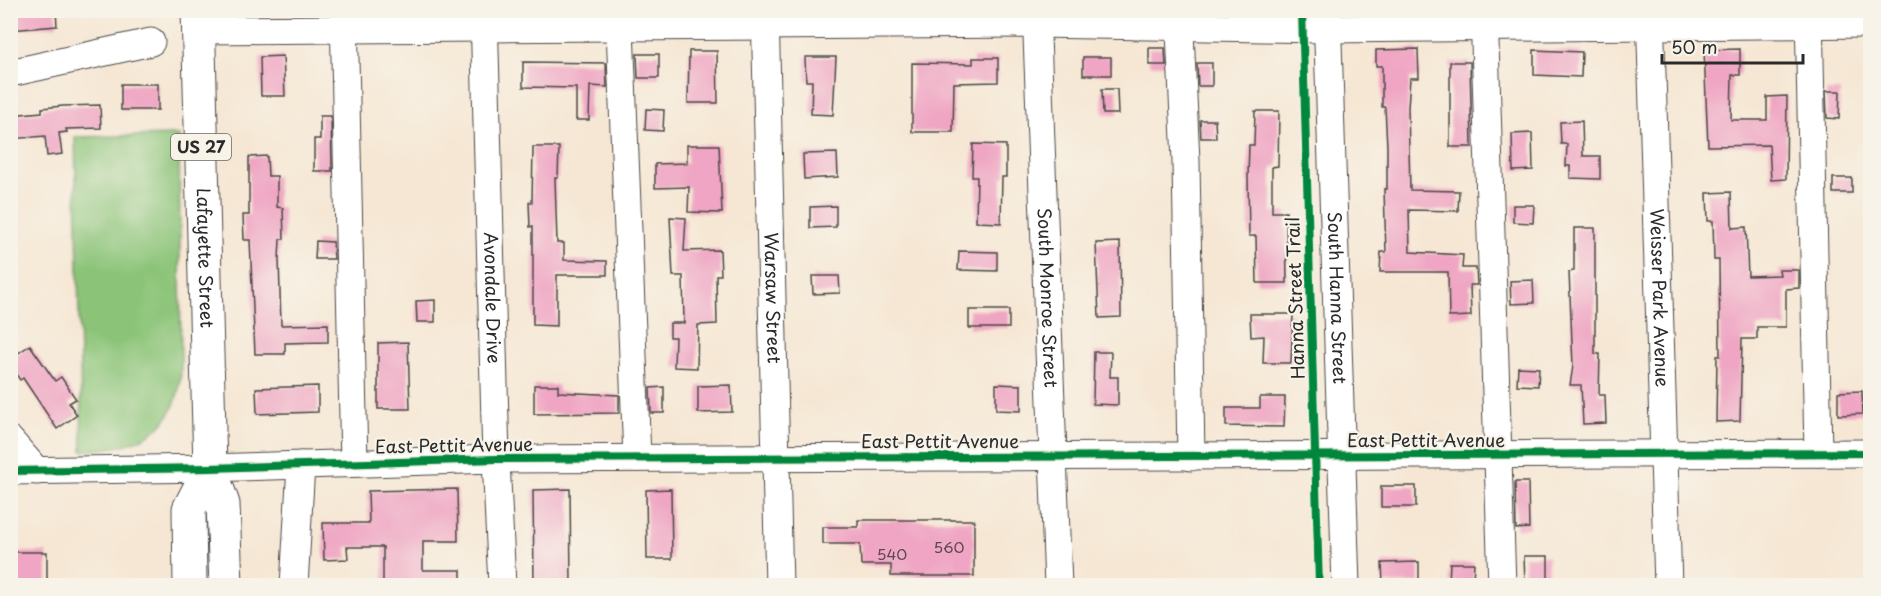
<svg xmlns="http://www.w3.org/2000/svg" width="1881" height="596" font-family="'Playpen Sans',sans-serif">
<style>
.green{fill:#8bc478;stroke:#5b7852;stroke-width:1.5}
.building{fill:#efa5c3}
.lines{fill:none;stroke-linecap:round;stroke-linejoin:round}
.minor-casing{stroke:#494744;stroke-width:29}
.highway-casing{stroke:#494744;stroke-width:35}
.minor{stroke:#fff;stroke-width:27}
.highway{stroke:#fff;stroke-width:33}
.cycleway-casing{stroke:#f7f3e8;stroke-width:11}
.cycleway{stroke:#00873e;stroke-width:8}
.labels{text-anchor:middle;stroke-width:4.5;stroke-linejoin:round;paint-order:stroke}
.number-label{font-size:15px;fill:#5c4a51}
.shield{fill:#f7f3e8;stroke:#686764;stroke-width:1.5}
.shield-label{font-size:16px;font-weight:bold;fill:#2b2b2b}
.street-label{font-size:18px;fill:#2b2b2b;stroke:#f7f3e8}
</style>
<rect width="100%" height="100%" fill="#f7f3e8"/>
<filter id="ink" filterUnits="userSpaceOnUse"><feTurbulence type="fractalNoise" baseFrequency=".0167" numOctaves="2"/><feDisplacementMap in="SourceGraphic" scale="12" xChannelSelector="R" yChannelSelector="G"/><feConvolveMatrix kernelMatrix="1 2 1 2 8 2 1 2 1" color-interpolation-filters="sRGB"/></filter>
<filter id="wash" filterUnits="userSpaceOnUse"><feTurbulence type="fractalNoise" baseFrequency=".008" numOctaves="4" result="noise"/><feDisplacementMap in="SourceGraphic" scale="24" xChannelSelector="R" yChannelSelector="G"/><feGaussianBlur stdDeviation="1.35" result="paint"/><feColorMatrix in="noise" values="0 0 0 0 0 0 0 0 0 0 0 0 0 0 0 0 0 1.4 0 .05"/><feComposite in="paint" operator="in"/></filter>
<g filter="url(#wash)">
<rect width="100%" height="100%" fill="#f6e7d4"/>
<path class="green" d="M179 135 181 369C179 432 139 448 82 451L75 137Z"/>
<g id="blocks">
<g class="building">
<path d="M10 10H56L57 26 10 30Z"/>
<path d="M1149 48H1165L1166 65H1149Z"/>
<path d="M1418 49 1419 78H1410L1408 108 1410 190 1459 191 1458 211 1409 210 1410 252 1463 255 1462 268H1476L1477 285H1470L1471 316 1449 317 1448 272H1380L1381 252H1386L1384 189H1387V146L1385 107H1382V66H1376V50Z"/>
<path d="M1740 49V75H1732L1731 120H1767V97L1787 96 1786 179 1771 180 1769 145 1708 146 1704 50Z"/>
<path d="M1534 50 1582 52 1581 77 1534 75Z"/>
<path d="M689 51H717L718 103H688Z"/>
<path d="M637 54H659V78H638Z"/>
<path d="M283 56 285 96H261L260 57Z"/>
<path d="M805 57H836L833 115 811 114 812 81H806Z"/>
<rect x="1083" y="57" width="28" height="18"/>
<path d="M973 58H998V82L954 83 953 132H912V63L973 64Z"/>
<path d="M523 62 606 63 607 87 590 86 589 120H576V88L523 87Z"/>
<path d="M1450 62H1470L1472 147H1450Z"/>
<path d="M1197 63H1212V86H1198Z"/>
<rect x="121" y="84" width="37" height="26"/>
<path d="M1102 89H1117L1118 114H1103Z"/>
<path d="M1826 91H1840L1839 119 1827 118Z"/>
<path d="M100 105 101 128 66 129 67 132 59 133 62 154 47 156 45 136 10 139V115L42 112V108L63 106Z"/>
<path d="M646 109 664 110 663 131 645 130Z"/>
<path d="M1255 111H1279L1278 166 1272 167V212H1286L1287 283H1257L1256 236H1249L1248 177 1249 145H1254Z"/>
<path d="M320 116H331L332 171H314V139H320Z"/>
<path d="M1200 120H1215L1216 138H1201Z"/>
<path d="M1582 121 1583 156H1600V179L1570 178V166H1566L1567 144H1561L1560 122Z"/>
<path d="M1532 133 1533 170 1513 171 1512 134Z"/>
<path d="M973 144 1006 145V177H1002L1001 223 976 222 977 177H972Z"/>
<path d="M687 145H719L722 213 688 212 689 187 655 188V164L687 163Z"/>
<path d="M533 147H559L558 178H555L557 243H564V260L607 261V275H557V326L533 325V226L530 227 529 202H532Z"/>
<path d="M837 153 838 177 804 179 803 154Z"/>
<path d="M267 156 268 176H277V207L283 208 284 239H280L279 259 281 325 328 324V342L285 343V354H255L250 240H244L243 215H249V157Z"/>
<rect x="1833" y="178" width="19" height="15"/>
<path d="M1731 192 1732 228 1746 227 1748 276 1780 275 1779 270H1799V288L1786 289V327H1757V339H1742L1740 421 1716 422 1717 356H1720L1719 260H1714L1713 221H1708L1707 193Z"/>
<path d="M1513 205H1534L1533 223 1513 222Z"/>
<path d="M836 206V227L810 228V207Z"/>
<path d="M670 217 686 218 684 251 720 250 721 275H716L717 324 698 325 697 368 674 367 675 337H670V323H684L683 276H673Z"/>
<path d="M1574 228H1595V354H1600L1599 395H1605L1606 423 1583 424 1581 385H1570L1573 366 1569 272 1574 271Z"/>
<path d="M316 241 333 242 334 259H315Z"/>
<path d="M1120 242 1121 317 1099 318 1096 243Z"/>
<path d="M959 251 997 252V271L958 270Z"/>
<path d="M812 276H839L840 293 813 294Z"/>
<path d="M1533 280 1534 303 1511 304 1510 281Z"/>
<path d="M435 300V322H417L416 301Z"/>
<rect x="969" y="310" width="40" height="18"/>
<path d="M1250 314H1293L1291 363H1263L1264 336 1251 337Z"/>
<path d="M408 342 410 409H378V343Z"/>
<path d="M30 345 55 381 61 377 76 399 69 403 77 415 57 429 23 378 20 380 10 365V359Z"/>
<path d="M1094 352H1111L1110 377H1118V405L1093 404Z"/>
<path d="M1518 367 1539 368 1538 386 1517 385Z"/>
<path d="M996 384 1021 385V411L996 410Z"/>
<path d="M534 385H558V392L619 395V413L534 414Z"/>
<path d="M731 385 732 412 698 413V386Z"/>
<path d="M318 386V412L257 414 256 388Z"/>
<path d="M664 387V413H651L650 388Z"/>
<path d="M1862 391 1863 414 1838 415V392Z"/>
<path d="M1260 397H1285L1284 427 1226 426V408H1260Z"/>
<path d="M1515 482H1528L1529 528 1516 529Z"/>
<rect x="1381" y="486" width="35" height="21"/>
<path d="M457 489 458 541H423V570H461V585H383V547H347L348 559 324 560 323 523H369L368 491Z"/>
<path d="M570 489 571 585H534L533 490Z"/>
<path d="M671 489 672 559H647L646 490Z"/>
<path d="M858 520H974V576H891V565H861L860 544H823V527H858Z"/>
<rect x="10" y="552" width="37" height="33"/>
<path d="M1524 556H1548V583H1525Z"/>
<path d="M1419 562V583L1383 584 1382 563Z"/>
<path d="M1450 563H1474L1473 582H1449Z"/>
</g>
</g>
</g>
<g filter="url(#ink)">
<use href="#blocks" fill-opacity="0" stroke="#494744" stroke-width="1.5"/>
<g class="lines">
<defs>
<g id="minor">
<path id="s1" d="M765 10 779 586"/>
<path id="s2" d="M1036 10 1058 586"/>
<path d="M1179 10 1186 161 1191 457"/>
<path d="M1484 10 1502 586"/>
<path id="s3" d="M1650 10 1668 586"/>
<path d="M1809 10 1818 453"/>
<path d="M344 12 354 463"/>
<path id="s4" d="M484 12 496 459 502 586"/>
<path id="s5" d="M1327 12 1346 586"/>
<path d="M620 28 637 458"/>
<path d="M198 30 1036 24 1327 29 1870 24"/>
<path d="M10 73 151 42"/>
<path d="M10 440 37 471"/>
<path d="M10 471 210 468 496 459 1870 453"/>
<path d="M294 586 301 465"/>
</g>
<g id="highway">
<path id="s6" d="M198 10 210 468 223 504 226 586"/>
<path d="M190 586 189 509 210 468"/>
</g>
</defs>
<use href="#minor" class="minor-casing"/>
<use href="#highway" class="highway-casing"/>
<use href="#minor" class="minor"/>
<use href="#highway" class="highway"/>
<defs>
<g id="cycleway">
<path d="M1302 10 1319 586"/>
<path d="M10 471 210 468 496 459 1870 453"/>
</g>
</defs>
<use href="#cycleway" class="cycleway-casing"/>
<use href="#cycleway" class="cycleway"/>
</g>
</g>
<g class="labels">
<g class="number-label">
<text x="949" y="553">560</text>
<text x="892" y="560">540</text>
</g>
<rect class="shield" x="171" y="134" width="60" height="26" rx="4.5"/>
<g class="shield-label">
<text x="201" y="153">US 27</text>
</g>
<g class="street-label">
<text dy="6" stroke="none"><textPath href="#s6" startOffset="248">Lafayette Street</textPath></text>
<text dy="6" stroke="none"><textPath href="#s4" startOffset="286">Avondale Drive</textPath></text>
<text dy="6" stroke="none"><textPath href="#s1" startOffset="288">Warsaw Street</textPath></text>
<text dy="6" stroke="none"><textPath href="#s2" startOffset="288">South Monroe Street</textPath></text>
<text transform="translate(1296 298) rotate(-92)" y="6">Hanna Street Trail</text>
<text dy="6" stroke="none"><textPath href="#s5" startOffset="286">South Hanna Street</textPath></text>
<text dy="6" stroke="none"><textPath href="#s3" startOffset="288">Weisser Park Avenue</textPath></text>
<text x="1426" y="447">East Pettit Avenue</text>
<text x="940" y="448">East Pettit Avenue</text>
<text transform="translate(454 446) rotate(-1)" y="6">East Pettit Avenue</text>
</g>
</g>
<rect width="1881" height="596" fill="none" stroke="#f7f3e8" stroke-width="36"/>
<path d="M1662 54v9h141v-9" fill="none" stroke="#2b2b2b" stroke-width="3"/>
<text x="1671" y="54" font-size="18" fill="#2b2b2b" stroke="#f7f3e8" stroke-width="4.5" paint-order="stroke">50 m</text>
</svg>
